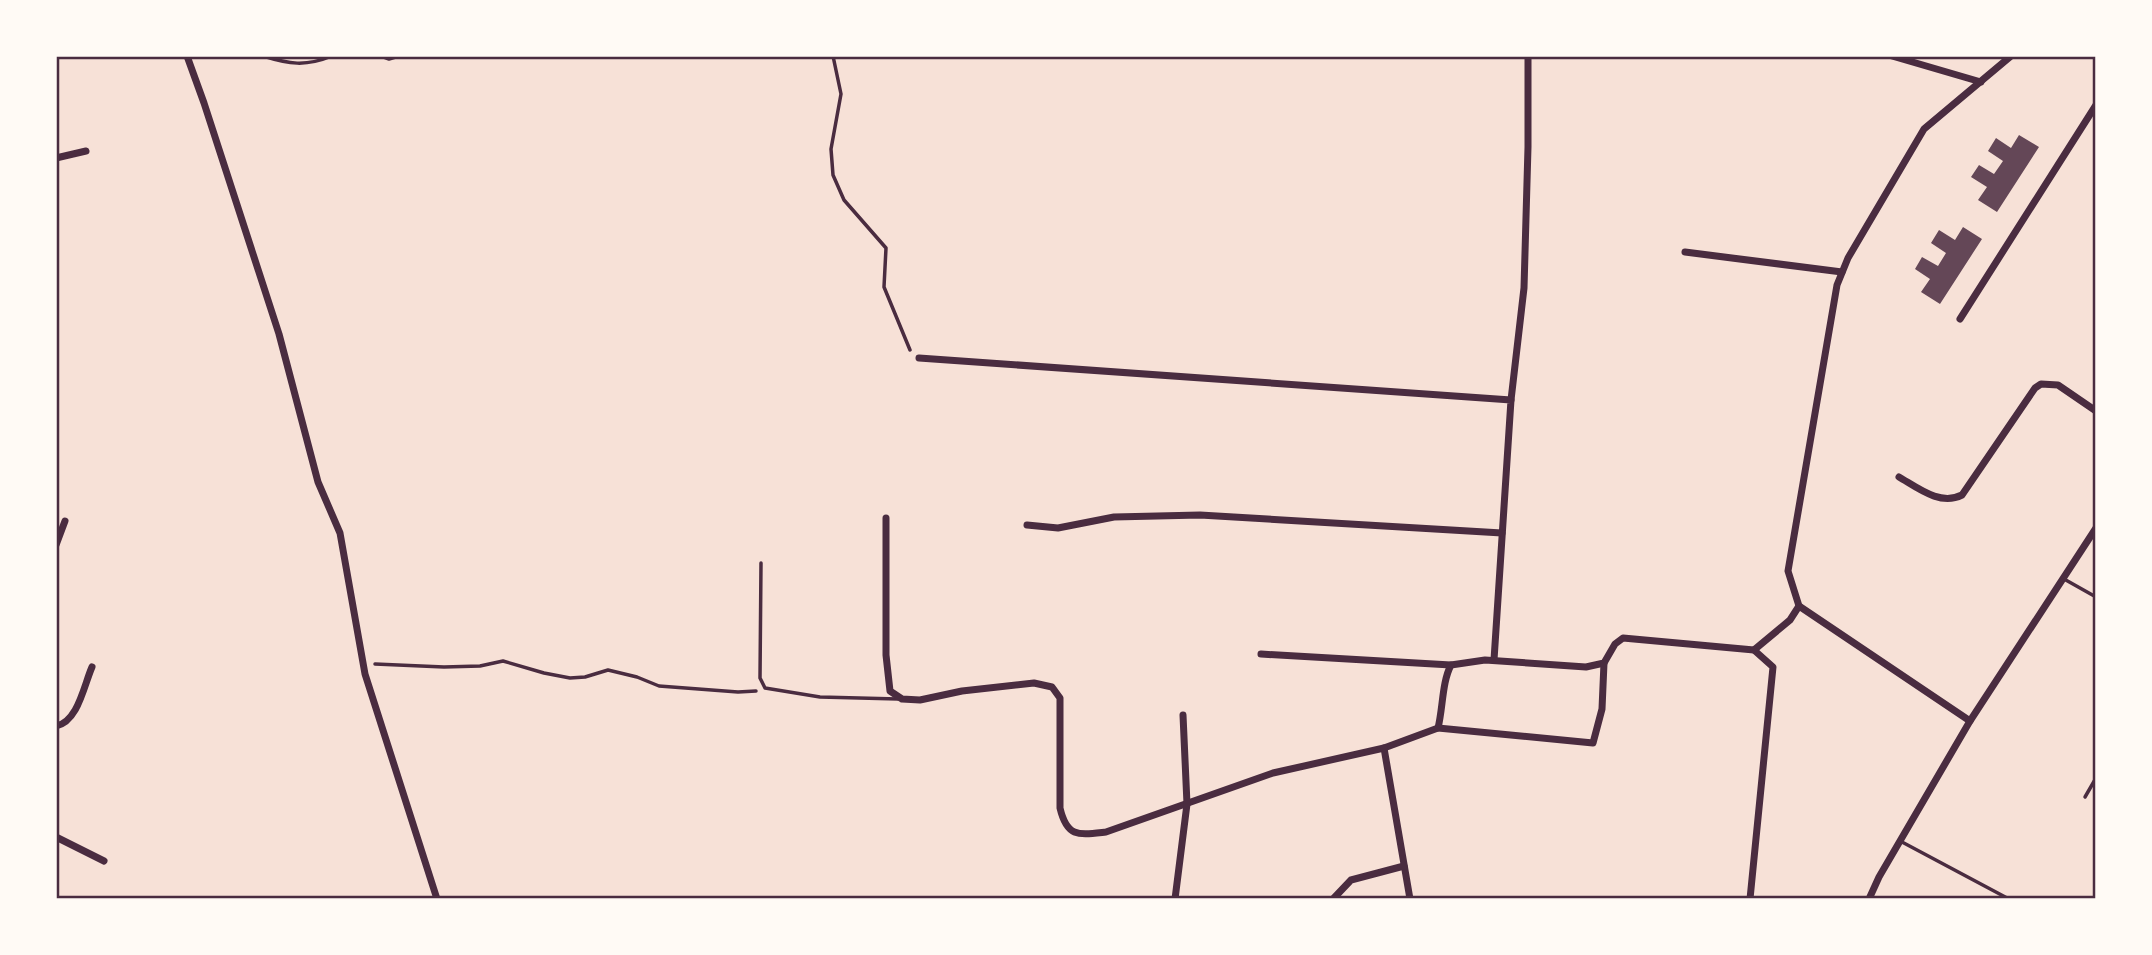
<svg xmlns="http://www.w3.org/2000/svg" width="2152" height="955" font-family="Quicksand,sans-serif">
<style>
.building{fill:#644757}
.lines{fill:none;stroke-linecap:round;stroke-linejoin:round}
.path{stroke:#4a2c40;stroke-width:3.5}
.service{stroke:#4a2c40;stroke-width:3.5}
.minor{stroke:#4a2c40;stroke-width:7}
.neatline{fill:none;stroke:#4a2c40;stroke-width:2.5}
</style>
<rect width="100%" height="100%" fill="#f7e1d7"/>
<g class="building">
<path d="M2019 135 2039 147 1997 212 1978 200 1987 187 1971 177 1979 165 1994 174 2003 161 1988 151 1996 138 2011 148Z"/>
<path d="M1963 227 1982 239 1940 304 1921 292 1930 279 1915 269 1922 257 1938 266 1946 253 1931 243 1939 230 1955 240Z"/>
</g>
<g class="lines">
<g class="path">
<path d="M263 56C289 64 305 67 332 56"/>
<path d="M381 56 389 59 399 56"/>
<path d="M833 56 841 94 831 149 833 175 844 200 886 248 884 287 910 350"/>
<path d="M375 664 444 667 480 666 503 661 544 673 570 678 585 677 608 670 637 677 659 686 738 692 756 691"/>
<path d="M2085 797 2096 778"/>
</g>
<g class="service">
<path d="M761 563 760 678 765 688 820 697 898 699"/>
<path d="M2064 579 2096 597"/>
<path d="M1902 842 2009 899"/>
</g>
<g class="minor">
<path d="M187 56 204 103 279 334 318 482 340 533 365 674 437 899"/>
<path d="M1892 56 1981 82"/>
<path d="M56 158 86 151"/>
<path d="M1685 252 1842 272"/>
<path d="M1960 319 2096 105"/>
<path d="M919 358 1511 400 1494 660"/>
<path d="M1511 400 1524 288 1528 147V56"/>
<path d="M1899 477C1918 488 1940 506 1962 495L2035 388 2041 384 2058 385 2096 411"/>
<path d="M886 518V655L890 691 902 699 920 700 962 691 1034 683 1052 687 1060 698V808C1067 838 1079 835 1106 832L1273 773 1384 748 1438 728C1443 708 1442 682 1451 665L1485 660 1586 667 1604 663 1615 644 1623 638 1754 650 1790 620 1799 606"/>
<path d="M1027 525 1058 528 1114 517 1200 515 1502 533"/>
<path d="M56 545 65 521"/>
<path d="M1261 654 1451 665"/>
<path d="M1970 721 1799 606 1788 571 1837 285 1848 258 1924 129 2011 56"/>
<path d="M56 726C78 722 84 685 92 667"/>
<path d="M1438 728 1593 743 1602 709 1604 663"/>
<path d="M1384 748 1410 899"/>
<path d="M56 837 104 861"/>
<path d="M1175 899 1187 804 1183 715"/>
<path d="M1333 899 1351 880 1404 866"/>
<path d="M1750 899 1773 667 1754 650"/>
<path d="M1869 899 1879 877 1970 721 2096 528"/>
</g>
</g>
<rect width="2152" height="955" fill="none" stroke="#fffaf5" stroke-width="116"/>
<rect x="58" y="58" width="2036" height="839" class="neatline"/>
</svg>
